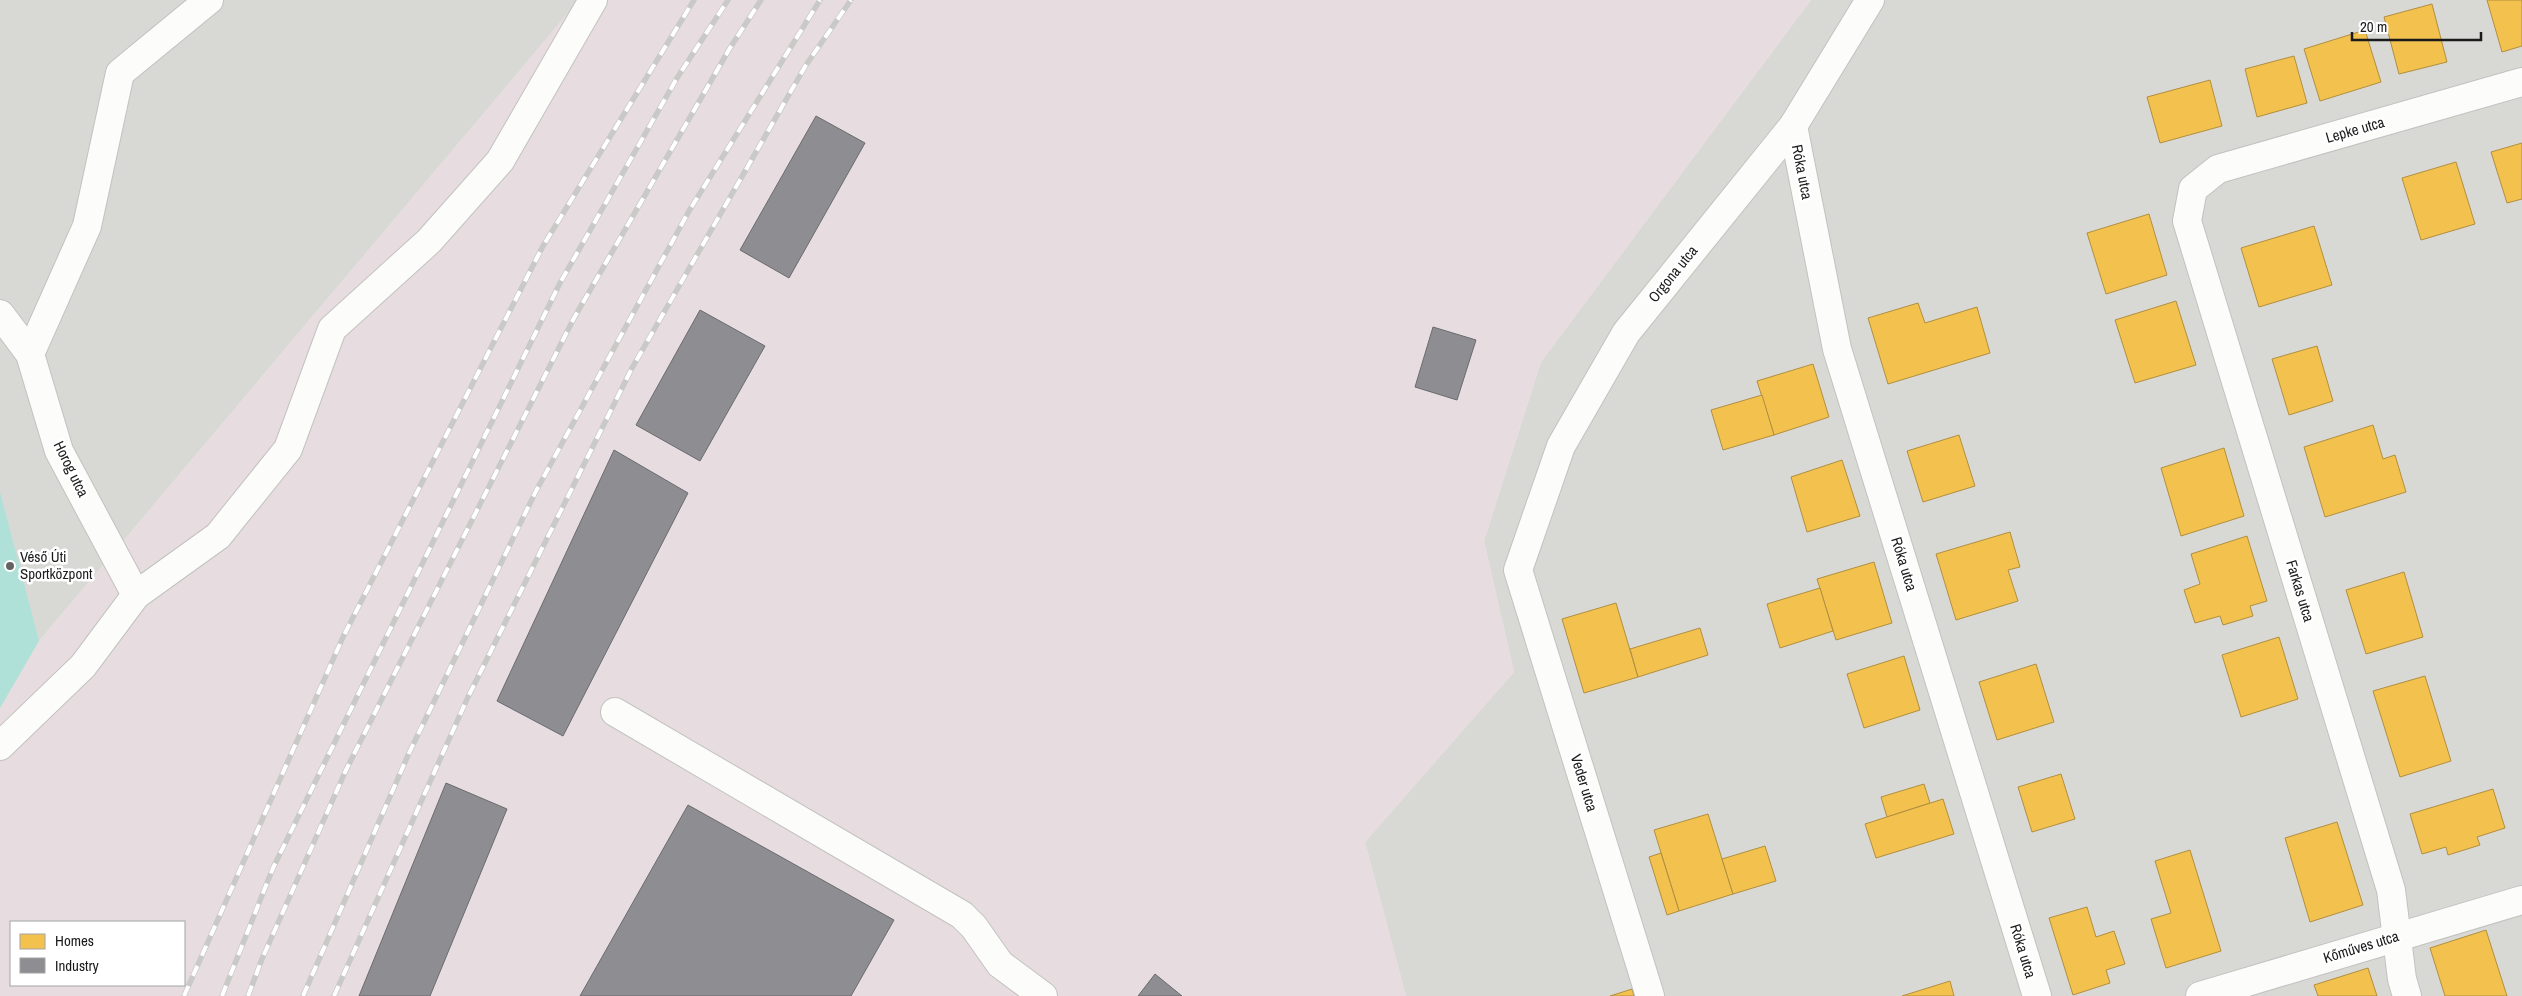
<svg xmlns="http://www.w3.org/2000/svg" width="2522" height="996" font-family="'Archivo Narrow',sans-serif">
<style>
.residential{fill:#d8d8d5}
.industrial{fill:#e7dde0;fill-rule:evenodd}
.pitch{fill:#afe1d9}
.homes{fill:#f2c14e;stroke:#b28f3f}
.industry{fill:#8d8d92;stroke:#6b6b6e}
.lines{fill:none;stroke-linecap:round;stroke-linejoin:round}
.minor-casing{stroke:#c2c2c0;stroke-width:30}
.minor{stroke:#fcfcfb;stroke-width:28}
.rail-casing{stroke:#c9c9c8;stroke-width:5.5}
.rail{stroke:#fff;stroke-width:4;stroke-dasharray:11;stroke-linecap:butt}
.poi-dot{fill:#636361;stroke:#fff;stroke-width:2}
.labels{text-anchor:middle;stroke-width:5;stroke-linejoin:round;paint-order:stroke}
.street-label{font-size:15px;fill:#1b1b1b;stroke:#fff}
.poi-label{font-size:15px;fill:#1b1b1b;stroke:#fff;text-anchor:start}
</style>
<rect width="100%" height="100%" fill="#e9e9e4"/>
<g class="residential">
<path d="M0 0H579L39 641 0 708Z"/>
<path d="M1811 0H2522V996H1406L1365 842 1514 672 1484 541 1541 362Z"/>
</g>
<path class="industrial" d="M579 0H1811L1541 362 1484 541 1514 672 1365 842 1406 996H0V708L39 641ZM11 922H184V985H11Z"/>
<path class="pitch" d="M0 492 39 641 0 708Z"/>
<g class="homes">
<path d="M2487 0H2522V46L2502 52Z"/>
<path d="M2432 4 2447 62 2399 74 2384 17Z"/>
<path d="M2365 30 2381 82 2320 101 2304 49Z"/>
<path d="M2294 56 2307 103 2257 117 2245 69Z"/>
<path d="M2210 80 2222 126 2160 143 2147 97Z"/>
<path d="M2522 143V199L2507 203 2491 152Z"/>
<path d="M2456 162 2475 224 2421 240 2402 178Z"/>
<path d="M2149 214 2167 275 2106 294 2087 233Z"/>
<path d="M2314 226 2332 285 2259 307 2241 248Z"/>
<path d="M2176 301 2196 365 2135 383 2115 320Z"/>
<path d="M1918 303 1925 323 1977 307 1990 353 1888 384 1868 318Z"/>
<path d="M2317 346 2333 401 2289 415 2272 359Z"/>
<path d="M1813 364 1829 417 1774 435 1757 381Z"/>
<path d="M1762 395 1774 435 1723 450 1711 410Z"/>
<path d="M2373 425 2383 459 2395 455 2406 492 2325 517 2304 447Z"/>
<path d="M1959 435 1975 486 1923 502 1907 451Z"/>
<path d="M2224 448 2244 516 2181 536 2161 468Z"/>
<path d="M1842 460 1860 516 1807 532 1791 477Z"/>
<path d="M2010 532 2020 567 2008 570 2018 601 1956 620 1936 554Z"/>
<path d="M2247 536 2267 601 2250 606 2253 616 2223 625 2220 616 2195 623 2184 590 2200 584 2191 554Z"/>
<path d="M1874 562 1892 623 1836 640 1817 579Z"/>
<path d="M2404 572 2423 637 2366 654 2346 590Z"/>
<path d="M1820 588 1833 631 1780 648 1767 604Z"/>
<path d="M1616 603 1638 677 1584 693 1562 619Z"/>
<path d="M1700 628 1708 655 1638 677 1630 649Z"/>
<path d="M2279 637 2298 699 2241 717 2222 655Z"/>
<path d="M1904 656 1920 710 1864 728 1847 674Z"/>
<path d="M2036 664 2054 722 1997 740 1979 682Z"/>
<path d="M2425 676 2451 761 2400 777 2373 691Z"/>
<path d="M2061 774 2075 819 2032 832 2018 787Z"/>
<path d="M1924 784 1930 803 1887 817 1881 797Z"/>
<path d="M2493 789 2505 828 2477 837 2480 845 2448 855 2446 847 2422 854 2410 814Z"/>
<path d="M1943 799 1954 834 1876 858 1865 824Z"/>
<path d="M1708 814 1733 894 1679 911 1654 830Z"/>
<path d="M2337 822 2363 905 2310 922 2285 838Z"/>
<path d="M1765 846 1776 881 1733 894 1722 859Z"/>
<path d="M2190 850 2221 951 2166 968 2151 919 2171 913 2155 861Z"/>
<path d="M1661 853 1679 911 1667 915 1649 857Z"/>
<path d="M2087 907 2096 937 2114 931 2125 964 2106 970 2110 983 2073 995 2049 918Z"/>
<path d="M2486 930 2507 996H2445L2430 948Z"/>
<path d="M2368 968 2377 996H2318L2314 985Z"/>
<path d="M1950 981 1954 996H1902Z"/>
<path d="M1632 989 1634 996H1610Z"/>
</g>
<g class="industry">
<path d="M816 116 865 143 789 278 740 250Z"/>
<path d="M700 310 765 346 700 461 636 425Z"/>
<path d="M1433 327 1476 340 1457 400 1415 387Z"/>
<path d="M614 450 688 493 563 736 497 701Z"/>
<path d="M446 783 507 809 430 996H359Z"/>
<path d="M688 805 894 920 851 996H580Z"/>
<path d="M1155 974 1182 996H1138Z"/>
</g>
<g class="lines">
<defs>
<g id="minor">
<path d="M1793 126 1837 349 2037 996"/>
<path d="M0 314 30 354 59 451 136 595"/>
<path d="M30 354 87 226 120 73 209 0"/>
<path d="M615 712 962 915 974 927 1000 964 1043 996"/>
<path d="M0 746 83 666 136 595 218 536 288 449 332 329 429 241 500 161 593 0"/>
<path d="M1650 996 1518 570 1561 446 1626 333 1793 126 1870 0"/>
<path d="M2200 996 2522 900"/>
<path d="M2407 996 2402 979 2391 890 2187 221 2193 189 2218 169 2522 82"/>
</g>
</defs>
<use href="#minor" class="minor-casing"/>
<use href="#minor" class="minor"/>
<defs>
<g id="rail">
<path d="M184 996 343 637 543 246 694 0"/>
<path d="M222 996 273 868 560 283 677 78 728 0"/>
<path d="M248 996 262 959 346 770 574 318 730 48 761 0"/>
<path d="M303 996 409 753 536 491 689 211 820 0"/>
<path d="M334 996 468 697 632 368 806 65 851 0"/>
</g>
</defs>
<use href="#rail" class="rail-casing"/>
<use href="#rail" class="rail"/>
</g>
<circle class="poi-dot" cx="10" cy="566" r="5"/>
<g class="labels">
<g class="street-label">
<text transform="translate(2355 130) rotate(-16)" y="5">Lepke utca</text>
<text transform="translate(1802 172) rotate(79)" y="5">Róka utca</text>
<text transform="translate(1673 274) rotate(-51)" y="5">Orgona utca</text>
<text transform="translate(71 469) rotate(64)" y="5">Horog utca</text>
<text transform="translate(1904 564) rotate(73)" y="5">Róka utca</text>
<text transform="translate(2300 591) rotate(73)" y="5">Farkas utca</text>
<text transform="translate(1584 783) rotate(73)" y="5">Veder utca</text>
<text transform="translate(2361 947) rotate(-17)" y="5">Kőműves utca</text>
<text transform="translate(2023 951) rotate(73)" y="5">Róka utca</text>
</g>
<g class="poi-label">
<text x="20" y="562">Véső Úti<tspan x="20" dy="17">Sportközpont</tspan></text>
</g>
</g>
<rect x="10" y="921" width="175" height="65" fill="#ffffff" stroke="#a4a4a4"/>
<rect x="20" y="934" width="25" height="15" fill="#f2c14e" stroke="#a4a4a4"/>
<text x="55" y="946" font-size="15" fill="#1b1b1b">Homes</text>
<rect x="20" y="958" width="25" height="15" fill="#8d8d92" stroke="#a4a4a4"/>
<text x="55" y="971" font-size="15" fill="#1b1b1b">Industry</text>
<path d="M2352 32v8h129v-8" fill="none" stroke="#1b1b1b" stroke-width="2.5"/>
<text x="2360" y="32" font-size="15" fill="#1b1b1b" stroke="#ffffff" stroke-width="4" paint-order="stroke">20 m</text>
</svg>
